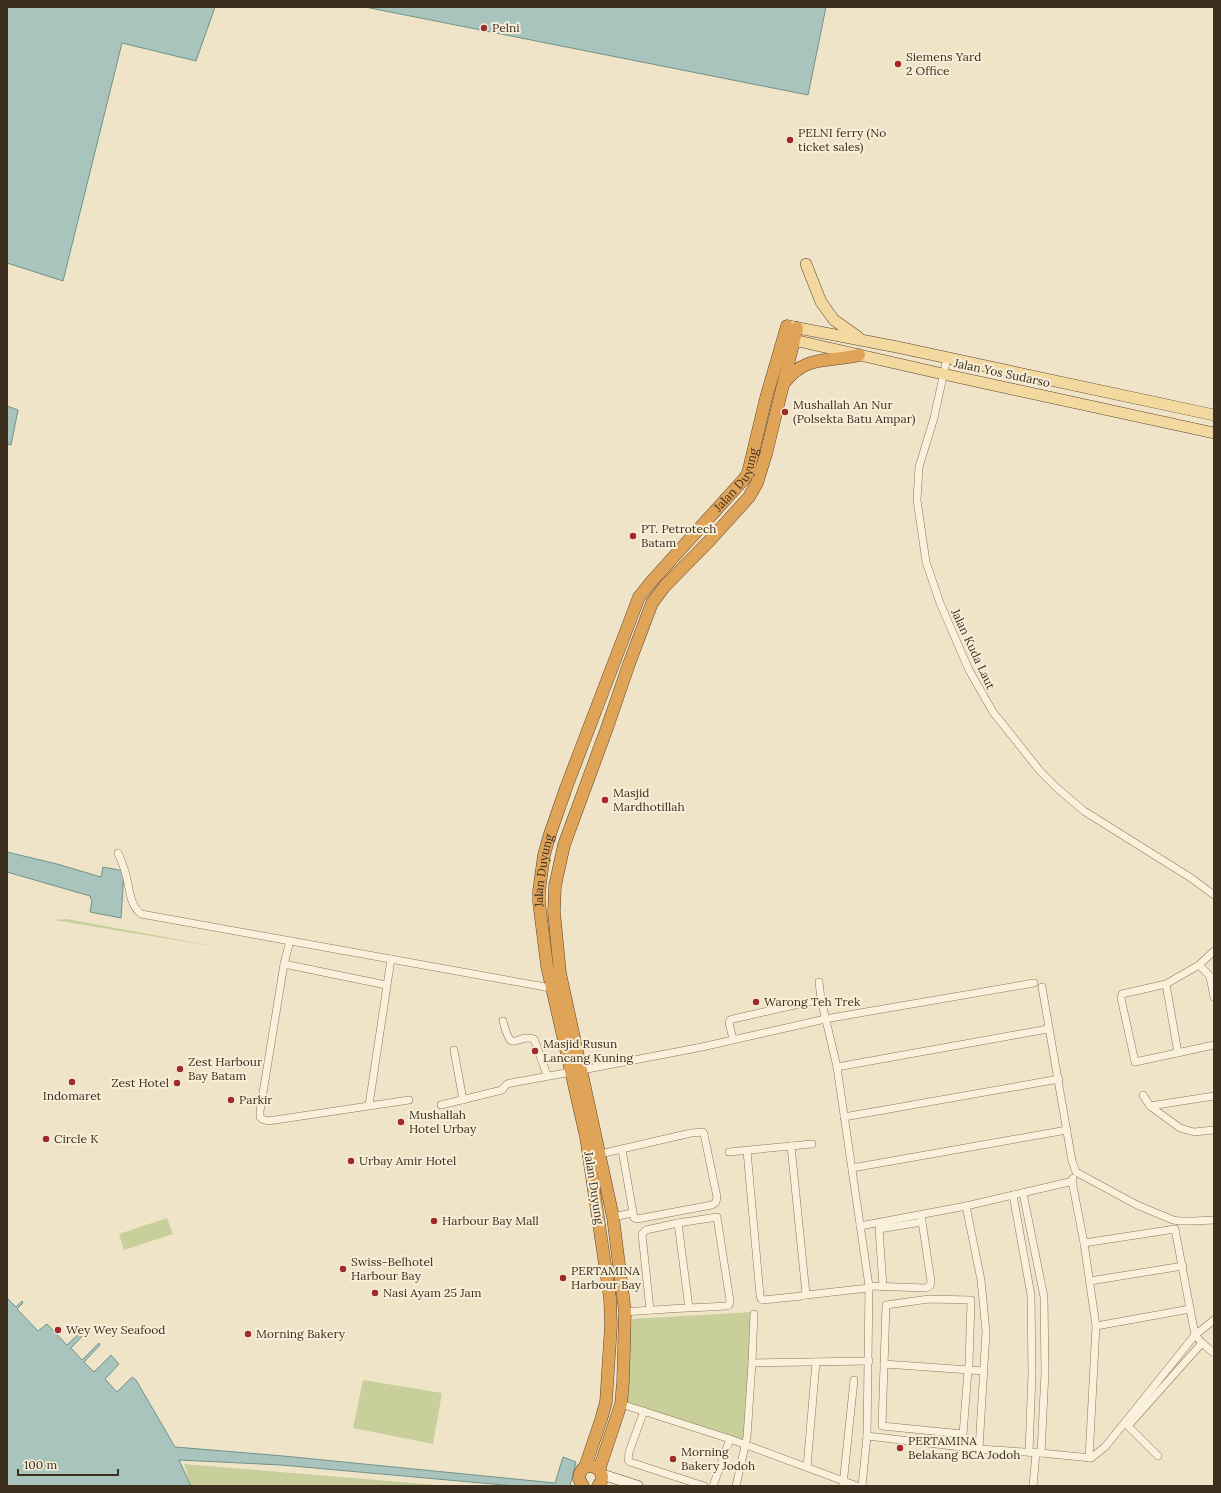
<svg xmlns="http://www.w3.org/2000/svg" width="1221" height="1493" font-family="Lora,serif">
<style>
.green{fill:#c9cf9b}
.water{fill:#a9c4bc;stroke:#6f938a}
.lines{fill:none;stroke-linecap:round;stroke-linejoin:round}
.street-casing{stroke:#8d765c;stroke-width:8}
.secondary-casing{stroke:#6f573f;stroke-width:11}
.primary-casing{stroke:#5b4430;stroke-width:12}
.highway-casing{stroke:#5b4430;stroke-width:13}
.street{stroke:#faf1dc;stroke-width:7}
.secondary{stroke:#faf1dc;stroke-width:10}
.primary{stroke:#f3d9a0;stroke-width:11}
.highway{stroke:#e0a458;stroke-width:12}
.poi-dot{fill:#9e2a2b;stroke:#f7eed8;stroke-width:1.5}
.labels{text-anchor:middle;stroke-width:4;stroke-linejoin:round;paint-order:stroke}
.poi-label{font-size:12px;fill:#3d2e20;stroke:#f7eed8;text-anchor:start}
.street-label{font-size:12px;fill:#3d2e20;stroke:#f7eed8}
</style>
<rect width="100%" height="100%" fill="#f0e4c8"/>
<g class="green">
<path d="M67 919 224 948 54 920Z"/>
<path d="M167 1218 173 1234 124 1250 119 1234Z"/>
<path d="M753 1312 745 1443 622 1403 632 1319Z"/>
<path d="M363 1380 442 1393 433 1444 353 1428Z"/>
<path d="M184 1464 449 1486H191Z"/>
</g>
<g class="water">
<path d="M7 7H215L196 61 122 43 63 281 7 263Z"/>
<path d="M365 7H826L808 95Z"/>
<path d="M7 406 18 410 11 445 7 444Z"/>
<path d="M7 852 57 864 101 877 103 867 124 871 121 918 90 912 92 901 90 896 7 872Z"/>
<path d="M7 1298 16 1307 22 1301 23 1303 17 1309 38 1331 47 1324 67 1345 85 1328 87 1331 71 1348 82 1360 99 1343 100 1345 84 1362 94 1372 111 1355 119 1364 105 1379 117 1392 132 1377 136 1380 175 1447 283 1456 555 1483 563 1457 576 1462 570 1486H515L281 1465 179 1460 191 1486H7Z"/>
</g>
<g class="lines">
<defs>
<g id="street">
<path d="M947 358 934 418 919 467 917 500 926 562 940 603 969 670 993 712 1040 771 1058 789 1084 811 1191 878 1214 895"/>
<path d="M118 853C121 860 124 867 126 875 130 889 129 904 141 914L551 988"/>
<path d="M290 941 284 964 260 1111V1117L262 1119 268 1121 409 1100"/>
<path d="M1214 951 1199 965 1166 984 1122 994 1121 998 1135 1062 1214 1045"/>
<path d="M284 964 386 985"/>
<path d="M1199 965 1214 980"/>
<path d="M1210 977 1214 997"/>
<path d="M819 982 821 999 837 1067 869 1286 867 1436 862 1486"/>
<path d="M1166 984 1178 1053"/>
<path d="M1042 987 1072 1161 1076 1172 1137 1205 1173 1220 1180 1221H1194L1214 1220"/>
<path d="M503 1021C512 1057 515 1033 534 1039L547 1075"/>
<path d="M733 1039 729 1023 730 1020 733 1019 821 999"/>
<path d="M454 1050 463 1100"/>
<path d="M837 1067 1048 1029"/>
<path d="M582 1070 702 1047 825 1019 1034 983"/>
<path d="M1143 1095 1150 1106 1180 1128 1194 1132 1214 1130"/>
<path d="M369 1105 391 959"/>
<path d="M441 1105 502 1090 507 1084 511 1083 571 1072"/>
<path d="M1150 1106 1214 1096"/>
<path d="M844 1117 1059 1079"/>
<path d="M747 1151 760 1295 761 1299 763 1300 802 1296 806 1294 791 1146"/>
<path d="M729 1152 812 1144"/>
<path d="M600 1154 691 1133 703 1132 704 1134 717 1197 716 1202 712 1205 637 1219 634 1218 622 1150"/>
<path d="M852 1168 1067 1130"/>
<path d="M1072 1181 1084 1243 1096 1326 1089 1458"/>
<path d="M1023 1193 1044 1297 1045 1372 1041 1453"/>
<path d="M1013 1195 1031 1295 1032 1374 1029 1452"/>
<path d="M966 1206 981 1280 986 1332 979 1449"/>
<path d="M613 1217 632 1213"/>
<path d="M860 1226 966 1206 1069 1182 1072 1181 1073 1178"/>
<path d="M1084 1243 1175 1229 1195 1335 1202 1343 1214 1353"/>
<path d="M1090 1281 1183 1266"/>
<path d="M869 1286 926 1288 930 1286 931 1281 921 1215"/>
<path d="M883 1287 879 1229 922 1222"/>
<path d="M806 1295 869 1288"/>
<path d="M650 1310 642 1234 646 1230 678 1223"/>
<path d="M625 1312C659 1309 693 1308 727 1306L729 1305 730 1301 717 1217 678 1223 689 1308"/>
<path d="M1096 1326 1190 1309"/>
<path d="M752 1363 869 1361"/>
<path d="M884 1364 984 1371"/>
<path d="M621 1404 730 1439 857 1486"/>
<path d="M644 1411 629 1452 628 1460 630 1462 704 1486"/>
<path d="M1126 1424 1158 1456"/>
<path d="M1128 1426 1202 1343"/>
<path d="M867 1436 979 1449 1041 1453 1091 1458 1105 1447 1195 1335 1214 1320"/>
<path d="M962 1447 968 1370 969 1364 971 1300 929 1299 886 1305 882 1426 963 1434"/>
<path d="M807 1467 816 1362"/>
<path d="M843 1485 854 1380"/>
<path d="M713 1486 730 1439"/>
<path d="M736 1486 747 1437 752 1363 754 1314"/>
<path d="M1033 1486 1036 1453"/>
</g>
<path id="secondary" d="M601 1474 638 1486"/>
<g id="primary">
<path d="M806 264 821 302 834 320 858 337"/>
<path d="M788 326 897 347 1214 415"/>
<path d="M785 338 943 374 1214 433"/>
</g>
<g id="highway">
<path d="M784 383C806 354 828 363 859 355"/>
<path id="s1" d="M585 1467 601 1420 606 1402 611 1325 610 1298 586 1137 547 966 539 902V891L544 855 549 837 566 788 639 597 651 582 744 479 748 473 766 398 787 326"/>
<path d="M599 1470 621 1404 623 1382 625 1312 613 1217 560 973 554 912 555 886 564 845 607 728 629 664 652 603 664 587 710 540 749 497 757 483 766 454 797 328"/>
<path d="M583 1486 579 1479C580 1455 613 1469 598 1486"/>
</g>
</defs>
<use href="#street" class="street-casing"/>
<use href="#secondary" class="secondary-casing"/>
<use href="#primary" class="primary-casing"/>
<use href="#highway" class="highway-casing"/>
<use href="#street" class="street"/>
<use href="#secondary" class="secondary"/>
<use href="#primary" class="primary"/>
<use href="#highway" class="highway"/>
</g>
<g class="poi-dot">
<circle cx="484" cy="28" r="4"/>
<circle cx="898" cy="64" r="4"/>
<circle cx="790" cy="140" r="4"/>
<circle cx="785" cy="412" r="4"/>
<circle cx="633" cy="536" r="4"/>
<circle cx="605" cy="800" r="4"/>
<circle cx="756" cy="1002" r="4"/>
<circle cx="535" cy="1051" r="4"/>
<circle cx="180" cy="1069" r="4"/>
<circle cx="72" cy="1082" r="4"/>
<circle cx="177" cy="1083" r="4"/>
<circle cx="231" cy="1100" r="4"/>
<circle cx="401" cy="1122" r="4"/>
<circle cx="46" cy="1139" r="4"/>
<circle cx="351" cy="1161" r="4"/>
<circle cx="434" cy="1221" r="4"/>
<circle cx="343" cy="1269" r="4"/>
<circle cx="563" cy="1278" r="4"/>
<circle cx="375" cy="1293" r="4"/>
<circle cx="58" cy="1330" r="4"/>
<circle cx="248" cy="1334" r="4"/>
<circle cx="900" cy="1448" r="4"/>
<circle cx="673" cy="1459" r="4"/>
</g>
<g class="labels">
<g class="poi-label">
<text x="492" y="32">Pelni</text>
<text x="906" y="61">Siemens Yard<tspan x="906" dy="14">2 Office</tspan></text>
<text x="798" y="137">PELNI ferry (No<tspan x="798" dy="14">ticket sales)</tspan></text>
<text x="793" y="409">Mushallah An Nur<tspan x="793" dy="14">(Polsekta Batu Ampar)</tspan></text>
<text x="641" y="533">PT. Petrotech<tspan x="641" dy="14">Batam</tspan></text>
<text x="613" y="797">Masjid<tspan x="613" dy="14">Mardhotillah</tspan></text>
<text x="764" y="1006">Warong Teh Trek</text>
<text x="543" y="1048">Masjid Rusun<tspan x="543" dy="14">Lancang Kuning</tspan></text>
<text x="188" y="1066">Zest Harbour<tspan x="188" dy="14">Bay Batam</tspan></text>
<text x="169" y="1087" text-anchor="end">Zest Hotel</text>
<text x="72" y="1100" text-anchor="middle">Indomaret</text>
<text x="239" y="1104">Parkir</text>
<text x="409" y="1119">Mushallah<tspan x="409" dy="14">Hotel Urbay</tspan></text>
<text x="54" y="1143">Circle K</text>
<text x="359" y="1165">Urbay Amir Hotel</text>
<text x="442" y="1225">Harbour Bay Mall</text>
<text x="351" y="1266">Swiss-Belhotel<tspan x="351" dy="14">Harbour Bay</tspan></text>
<text x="571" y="1275">PERTAMINA<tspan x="571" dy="14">Harbour Bay</tspan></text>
<text x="383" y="1297">Nasi Ayam 25 Jam</text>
<text x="66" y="1334">Wey Wey Seafood</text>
<text x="256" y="1338">Morning Bakery</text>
<text x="908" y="1445">PERTAMINA<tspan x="908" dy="14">Belakang BCA Jodoh</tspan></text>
<text x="681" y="1456">Morning<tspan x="681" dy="14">Bakery Jodoh</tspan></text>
</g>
<g class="street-label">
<text transform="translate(1002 373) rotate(12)" y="4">Jalan Yos Sudarso</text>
<text dy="4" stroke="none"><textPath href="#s1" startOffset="1051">Jalan Duyung</textPath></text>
<text transform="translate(973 649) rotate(65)" y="4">Jalan Kuda Laut</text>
<text dy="4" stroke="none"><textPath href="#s1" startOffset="607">Jalan Duyung</textPath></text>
<text transform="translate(594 1188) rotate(81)" y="4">Jalan Duyung</text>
</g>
</g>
<rect width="1221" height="1493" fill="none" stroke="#3d2e20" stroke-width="16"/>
<path d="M18 1469v6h100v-6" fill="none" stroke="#3d2e20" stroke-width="2"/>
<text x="24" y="1469" font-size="12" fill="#3d2e20" stroke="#f7eed8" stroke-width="3" paint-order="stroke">100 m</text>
</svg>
